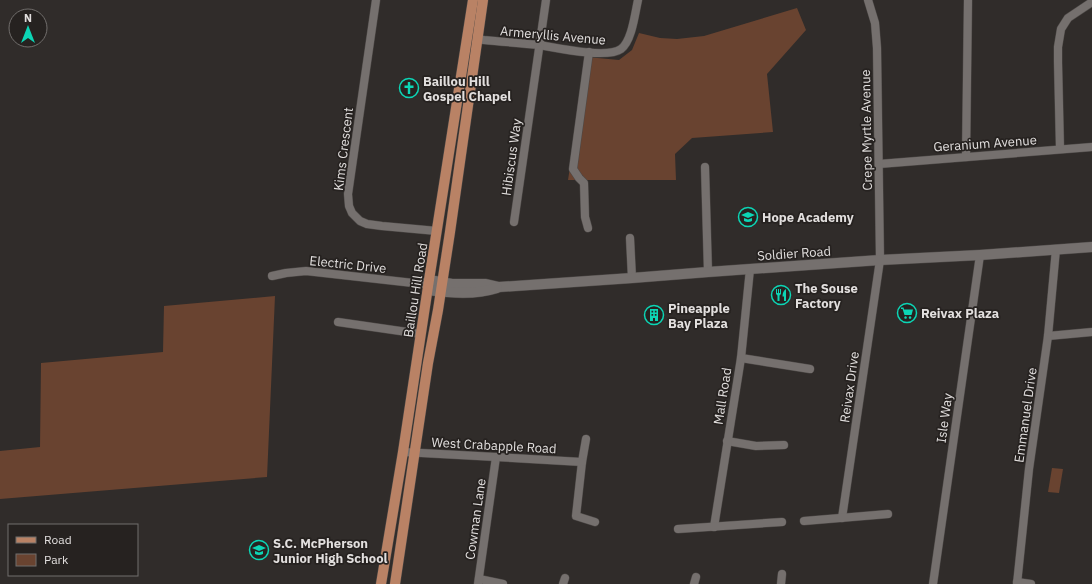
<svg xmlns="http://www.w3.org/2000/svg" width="1092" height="584" font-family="'IBM Plex Sans',sans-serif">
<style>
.green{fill:#694330}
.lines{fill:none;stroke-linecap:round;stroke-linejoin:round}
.street-casing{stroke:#4d4947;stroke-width:9}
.secondary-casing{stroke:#4d4947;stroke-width:11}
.primary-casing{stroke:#4d4947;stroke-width:11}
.street{stroke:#75706e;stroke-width:8}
.secondary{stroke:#75706e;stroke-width:10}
.primary{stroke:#b98265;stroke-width:10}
.labels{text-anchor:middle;stroke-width:3.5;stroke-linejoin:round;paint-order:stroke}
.street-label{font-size:13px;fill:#e2dfde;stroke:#262220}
.poi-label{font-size:13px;font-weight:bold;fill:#e2dfde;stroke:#262220;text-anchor:start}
</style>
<rect width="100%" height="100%" fill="#302c2a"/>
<g class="green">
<path d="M797 8 806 30 767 74 773 132 692 138 675 154 676 180H568L587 57 619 60 632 50 639 33 660 38 677 39 704 36Z"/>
<path d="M275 296 267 477 0 499V451L40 447 41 363 163 352 164 306Z"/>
<path d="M1052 468 1063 469 1059 493 1048 492Z"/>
</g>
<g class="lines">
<defs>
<g id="street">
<path d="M376 0 348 194 349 206 352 213 360 221 367 224 382 226 437 231"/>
<path d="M477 39 484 40C503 42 521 43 539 45 557 48 607 59 621 49 632 41 635 13 638 0"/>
<path d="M1060 149 1058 62V47L1061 29 1068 18 1092 2"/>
<path d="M966 157 968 0"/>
<path d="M879 164 1092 147"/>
<path d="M705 167 708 272"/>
<path d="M514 222 546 0"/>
<path d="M588 228 585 217 584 183 579 178 573 169 589 52"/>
<path d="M630 238 632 278"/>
<path d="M272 276 286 273 306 271 422 284 429 280"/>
<path d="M338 322 421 334"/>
<path d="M1048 336 1092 332"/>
<path d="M741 358 810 369"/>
<path d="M586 439 582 462 576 516 595 522"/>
<path d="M727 441 756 446 784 445"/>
<path d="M403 452 496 457 582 462"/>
<path d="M842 518 880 260 877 48 875 23 868 0"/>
<path d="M804 521 888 514"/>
<path d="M714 527 741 358 750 269"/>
<path d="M678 529 782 522"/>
<path d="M479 579 503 584"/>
<path d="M1017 582 1031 584"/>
<path d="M478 584 496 457"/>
<path d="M563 584 565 578"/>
<path d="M694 584 696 577"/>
<path d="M781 584 782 574"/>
<path d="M933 584 980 255"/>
<path d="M1017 584 1029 469 1048 336 1056 249"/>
</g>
<g id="secondary">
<path d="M429 280 452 284H486L499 287 632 278 708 272 880 260 980 255 1092 247"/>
<path d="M428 290C451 293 475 295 497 288"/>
</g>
<g id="primary">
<path d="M381 584 403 452 429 280 473 0"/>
<path d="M395 584 428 363 438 310 450 232 483 0"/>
</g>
</defs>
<use href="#street" class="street-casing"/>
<use href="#secondary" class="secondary-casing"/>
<use href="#primary" class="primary-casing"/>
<use href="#street" class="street"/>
<use href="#secondary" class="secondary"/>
<use href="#primary" class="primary"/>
</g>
<defs>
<symbol id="church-ring" viewBox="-11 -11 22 22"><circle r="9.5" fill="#262220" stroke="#0cd5b5" stroke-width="1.5"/><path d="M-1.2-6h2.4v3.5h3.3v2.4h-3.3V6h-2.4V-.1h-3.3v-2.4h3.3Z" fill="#0cd5b5"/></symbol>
<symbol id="school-ring" viewBox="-11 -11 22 22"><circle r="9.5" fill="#262220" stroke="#0cd5b5" stroke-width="1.5"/><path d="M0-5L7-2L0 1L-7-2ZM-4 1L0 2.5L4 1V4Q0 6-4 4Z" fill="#0cd5b5"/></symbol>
<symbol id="restaurant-ring" viewBox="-11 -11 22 22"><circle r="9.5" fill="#262220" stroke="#0cd5b5" stroke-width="1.5"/><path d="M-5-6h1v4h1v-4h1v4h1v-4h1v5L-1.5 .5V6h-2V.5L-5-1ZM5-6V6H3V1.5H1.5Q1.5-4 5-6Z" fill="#0cd5b5"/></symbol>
<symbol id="supermarket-ring" viewBox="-11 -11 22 22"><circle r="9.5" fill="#262220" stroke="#0cd5b5" stroke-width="1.5"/><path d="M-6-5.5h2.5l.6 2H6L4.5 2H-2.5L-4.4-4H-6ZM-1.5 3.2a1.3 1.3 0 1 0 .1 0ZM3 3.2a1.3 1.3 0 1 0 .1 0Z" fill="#0cd5b5"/></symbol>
<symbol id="building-ring" viewBox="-11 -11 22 22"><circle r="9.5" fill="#262220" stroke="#0cd5b5" stroke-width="1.5"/><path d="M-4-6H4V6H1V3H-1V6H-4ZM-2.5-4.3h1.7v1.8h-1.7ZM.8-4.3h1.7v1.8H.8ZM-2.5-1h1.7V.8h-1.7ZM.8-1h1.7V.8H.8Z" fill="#0cd5b5"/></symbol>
</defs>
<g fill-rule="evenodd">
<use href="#church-ring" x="398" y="77" width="22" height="22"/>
<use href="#school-ring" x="737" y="206" width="22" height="22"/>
<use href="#restaurant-ring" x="770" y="284" width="22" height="22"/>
<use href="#supermarket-ring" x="896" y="302" width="22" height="22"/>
<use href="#building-ring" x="643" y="304" width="22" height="22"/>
<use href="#school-ring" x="248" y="539" width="22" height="22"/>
</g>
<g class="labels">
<g class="street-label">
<text transform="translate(553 35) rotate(5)" y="5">Armeryllis Avenue</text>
<text transform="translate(866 130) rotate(-91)" y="5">Crepe Myrtle Avenue</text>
<text transform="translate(985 143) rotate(-4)" y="5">Geranium Avenue</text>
<text transform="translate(343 149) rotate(-83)" y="5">Kims Crescent</text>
<text transform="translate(511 157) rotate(-82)" y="5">Hibiscus Way</text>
<text transform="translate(794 253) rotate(-4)" y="5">Soldier Road</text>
<text transform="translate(348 264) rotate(6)" y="5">Electric Drive</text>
<text transform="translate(415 290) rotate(-81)" y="5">Baillou Hill Road</text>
<text transform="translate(849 387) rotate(-82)" y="5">Reivax Drive</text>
<text transform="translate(722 396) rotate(-81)" y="5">Mall Road</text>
<text transform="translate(1025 415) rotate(-82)" y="5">Emmanuel Drive</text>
<text transform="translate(944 418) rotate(-82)" y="5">Isle Way</text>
<text transform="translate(494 445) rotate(3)" y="5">West Crabapple Road</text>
<text transform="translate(475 519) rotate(-82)" y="5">Cowman Lane</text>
</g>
<g class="poi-label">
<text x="423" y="86">Baillou Hill<tspan x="423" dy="15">Gospel Chapel</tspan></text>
<text x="762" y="222">Hope Academy</text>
<text x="795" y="293">The Souse<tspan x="795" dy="15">Factory</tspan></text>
<text x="668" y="313">Pineapple<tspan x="668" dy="15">Bay Plaza</tspan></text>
<text x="921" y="318">Reivax Plaza</text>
<text x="273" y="548">S.C. McPherson<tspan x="273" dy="15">Junior High School</tspan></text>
</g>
</g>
<rect x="8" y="524" width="130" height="52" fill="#262220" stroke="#716e6c"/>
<rect x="16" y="537" width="20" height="6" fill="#b98265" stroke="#716e6c"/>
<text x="44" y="544" font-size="12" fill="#e2dfde">Road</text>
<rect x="16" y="554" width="20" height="12" fill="#694330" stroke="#716e6c"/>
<text x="44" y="564" font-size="12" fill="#e2dfde">Park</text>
<g transform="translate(28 28)"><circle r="19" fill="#262220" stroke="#716e6c"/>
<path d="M0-3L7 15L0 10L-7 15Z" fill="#0cd5b5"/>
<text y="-6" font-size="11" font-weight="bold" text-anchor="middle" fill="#e2dfde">N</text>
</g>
</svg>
